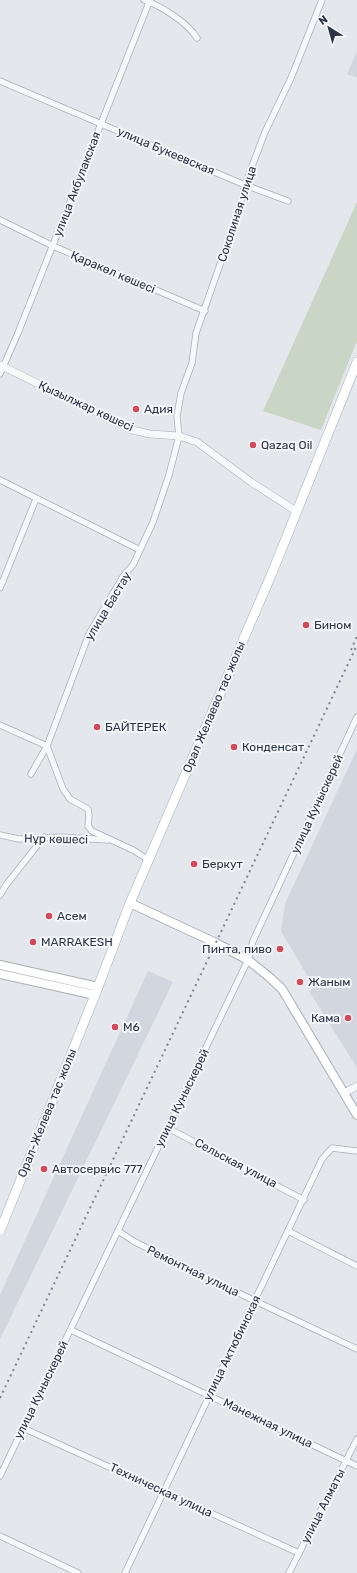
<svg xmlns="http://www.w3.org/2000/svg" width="357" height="1573" font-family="Rubik,sans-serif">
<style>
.built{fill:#d2d6de}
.green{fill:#c9d6c5}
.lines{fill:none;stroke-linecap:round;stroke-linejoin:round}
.minor-casing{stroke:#a9aeb7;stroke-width:7}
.tertiary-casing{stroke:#a9aeb7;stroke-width:8}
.secondary-casing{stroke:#a9aeb7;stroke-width:10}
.primary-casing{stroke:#a3abb8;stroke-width:10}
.minor{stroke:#f7f8fa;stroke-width:5.5}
.tertiary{stroke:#f7f8fa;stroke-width:7}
.secondary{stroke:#fff;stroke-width:8}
.primary{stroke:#fff;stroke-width:9}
.rail{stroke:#7d8696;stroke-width:2;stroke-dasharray:2 4;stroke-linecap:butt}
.poi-dot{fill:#d1495b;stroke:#f4f6f9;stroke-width:1.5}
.labels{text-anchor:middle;stroke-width:4;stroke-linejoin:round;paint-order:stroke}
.street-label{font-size:12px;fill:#2b3445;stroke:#f4f6f9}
.poi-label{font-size:12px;fill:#2b3445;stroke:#f4f6f9;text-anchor:start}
</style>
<rect width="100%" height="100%" fill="#e4e7ec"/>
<g class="built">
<path d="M357 51V78L347 74Z"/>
<path d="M357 749V1068L309 991 314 987 281 931 285 904Z"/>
<path d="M148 971 173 982 0 1339V1295Z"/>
</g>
<path class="green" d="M357 202V341L321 430 263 411Z"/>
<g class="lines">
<defs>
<g id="minor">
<path d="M144 0C161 6 187 22 197 38"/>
<path d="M0 81 245 185 288 201"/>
<path d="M0 220 53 246 205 311"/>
<path d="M0 374 18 333 150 0"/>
<path d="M0 480 140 550"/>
<path d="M0 588 36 499"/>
<path d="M0 725 47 746 63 789 70 799 88 809 89 816 88 826 92 831 133 850 149 860"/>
<path d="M31 774 47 746 89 634 124 575 133 565 153 522 169 475 179 436 177 416 181 393 192 363 196 333 237 216 245 185 265 132 291 78 322 0"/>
<path d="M0 835 19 839 61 837 108 840"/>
<path d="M0 895 6 885 44 837"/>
<path d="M168 1128 304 1200"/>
<path d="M118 1231 135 1242 255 1301 357 1349"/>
<path d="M288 1231 357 1266"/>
<path d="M71 1330 357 1466"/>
<path d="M23 1428 299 1553"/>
<path d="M0 1476 248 960 253 941 357 717"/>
<path d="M0 1536 78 1573"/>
<path d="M125 1573 322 1159 332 1148 357 1151"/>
<path d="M289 1573 357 1439"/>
</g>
<g id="tertiary">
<path d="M0 365 132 430 150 434 179 436 197 442 251 482 296 511"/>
<path d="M344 1093 357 1086"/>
</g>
<g id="secondary">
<path d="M130 903 216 943 248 960 268 976 282 989 357 1115"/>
<path d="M0 965 98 987"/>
<path d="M0 974 95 995"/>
</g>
<path id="primary" d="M0 1231 95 995 130 903 272 573 357 362"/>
</defs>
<use href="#minor" class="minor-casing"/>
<use href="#tertiary" class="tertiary-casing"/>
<use href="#secondary" class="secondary-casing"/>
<use href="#primary" class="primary-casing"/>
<use href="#minor" class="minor"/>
<use href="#tertiary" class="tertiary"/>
<use href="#secondary" class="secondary"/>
<use href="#primary" class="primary"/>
<g class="rail">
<path d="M351 650 357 636"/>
<path d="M0 1398 357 645"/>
</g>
</g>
<g class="poi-dot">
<circle cx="136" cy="409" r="4"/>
<circle cx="253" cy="445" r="4"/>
<circle cx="306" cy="625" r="4"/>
<circle cx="97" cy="727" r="4"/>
<circle cx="234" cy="747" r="4"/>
<circle cx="194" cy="864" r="4"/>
<circle cx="49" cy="916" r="4"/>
<circle cx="33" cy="942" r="4"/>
<circle cx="280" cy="949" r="4"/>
<circle cx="300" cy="982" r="4"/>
<circle cx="348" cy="1018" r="4"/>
<circle cx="115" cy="1027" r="4"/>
<circle cx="44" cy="1169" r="4"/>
</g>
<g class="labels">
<g class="street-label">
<text transform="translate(166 151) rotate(23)" y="4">улица Букеевская</text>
<text transform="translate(77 184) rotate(-69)" y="4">улица Акбулакская</text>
<text transform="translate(237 214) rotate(-72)" y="4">Соколиная улица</text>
<text transform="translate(113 272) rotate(23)" y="4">Қаракөл көшесі</text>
<text transform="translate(86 406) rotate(25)" y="4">Қызылжар көшесі</text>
<text transform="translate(108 606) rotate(-59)" y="4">улица Бастау</text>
<text transform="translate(214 707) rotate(-67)" y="4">Орал Желаево тас жолы</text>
<text transform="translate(317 804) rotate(-65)" y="4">улица Куныскерей</text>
<text transform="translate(56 839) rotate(1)" y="4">Нұр көшесі</text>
<text transform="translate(182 1098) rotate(-64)" y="4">улица Куныскерей</text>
<text transform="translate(47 1113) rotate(-68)" y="4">Орал-Желева тас жолы</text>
<text transform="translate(236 1163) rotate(28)" y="4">Сельская улица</text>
<text transform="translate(193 1271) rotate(26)" y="4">Ремонтная улица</text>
<text transform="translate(232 1348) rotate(-64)" y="4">улица Актюбинская</text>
<text transform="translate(41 1390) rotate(-64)" y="4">улица Куныскерей</text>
<text transform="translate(268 1423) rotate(26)" y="4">Манежная улица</text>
<text transform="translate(161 1490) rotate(25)" y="4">Техническая улица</text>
<text transform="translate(323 1506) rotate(-63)" y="4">улица Алматы</text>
</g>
<g class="poi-label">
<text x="144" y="413">Адия</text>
<text x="261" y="449">Qazaq Oil</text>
<text x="314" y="629">Бином</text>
<text x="105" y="731">БАЙТЕРЕК</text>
<text x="242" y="751">Конденсат</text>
<text x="202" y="868">Беркут</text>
<text x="57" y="920">Асем</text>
<text x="41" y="946">MARRAKESH</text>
<text x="272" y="953" text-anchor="end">Пинта, пиво</text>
<text x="308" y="986">Жаным</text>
<text x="340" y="1022" text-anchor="end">Кама</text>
<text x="123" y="1031">М6</text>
<text x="52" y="1173">Автосервис 777</text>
</g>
</g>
<g transform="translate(329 28) rotate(323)" stroke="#f4f6f9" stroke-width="3" paint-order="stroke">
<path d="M0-3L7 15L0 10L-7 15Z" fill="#2b3445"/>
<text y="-6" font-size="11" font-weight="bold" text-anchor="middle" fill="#2b3445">N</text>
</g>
</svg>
